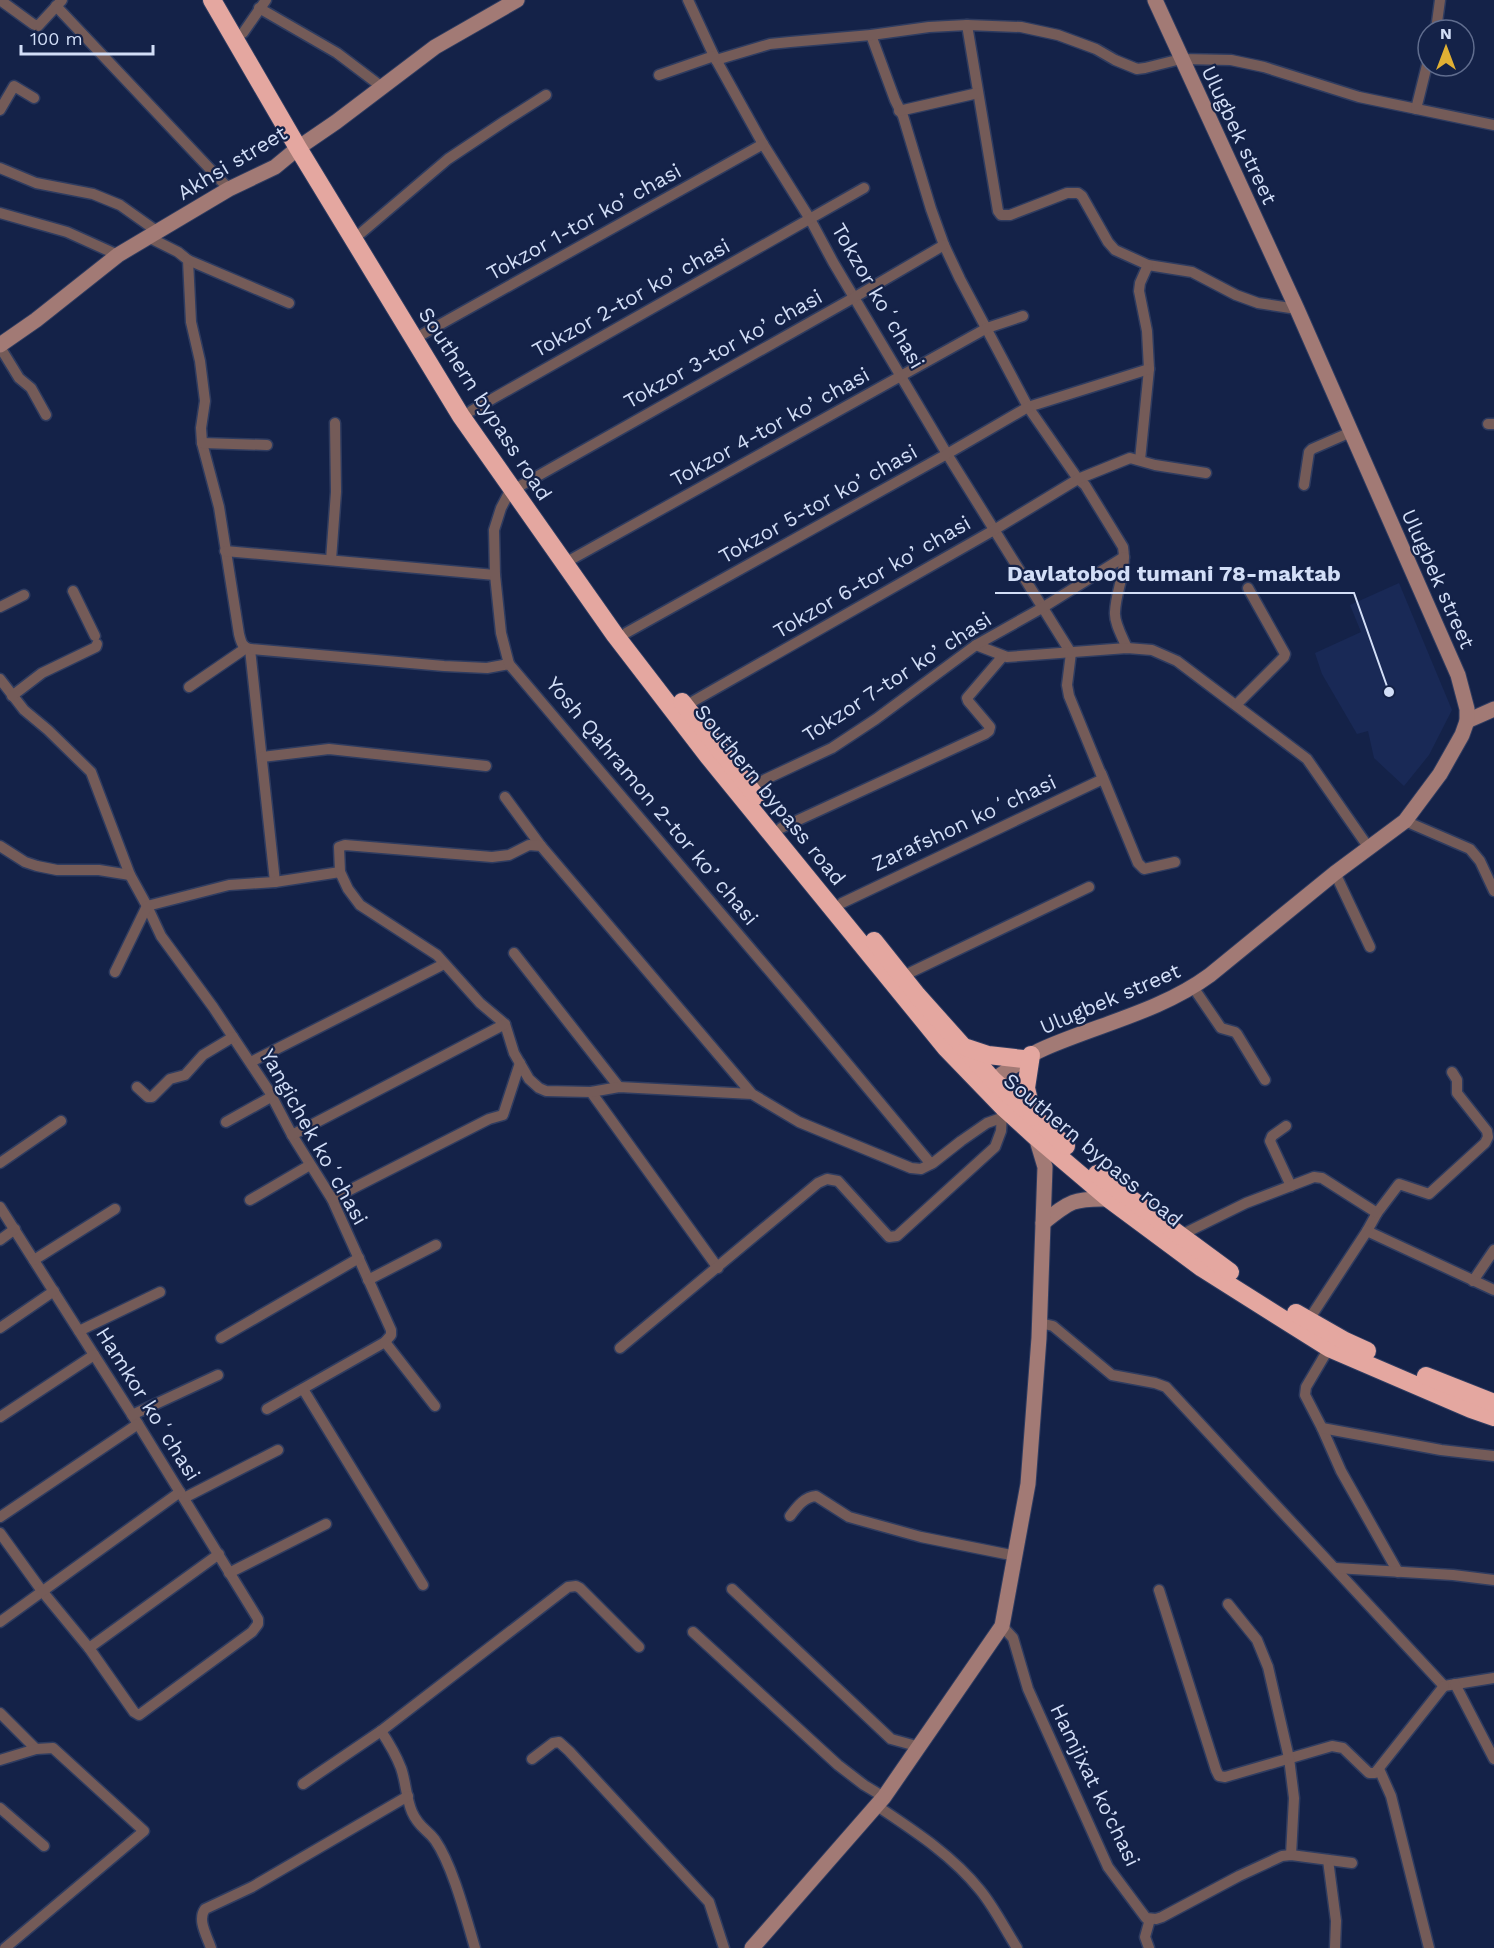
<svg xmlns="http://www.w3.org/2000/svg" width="1494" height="1948" font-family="'Work Sans',sans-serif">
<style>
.built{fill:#192956}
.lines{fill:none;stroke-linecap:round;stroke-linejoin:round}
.street-casing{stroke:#2f3c60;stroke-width:13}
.secondary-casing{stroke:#2f3c60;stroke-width:17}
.highway-casing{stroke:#2f3c60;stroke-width:20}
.street{stroke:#745b58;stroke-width:10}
.secondary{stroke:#a27a75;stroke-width:15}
.highway{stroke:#e4a7a0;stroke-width:18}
.labels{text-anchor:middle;stroke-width:4.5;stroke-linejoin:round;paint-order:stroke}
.street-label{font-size:21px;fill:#d2def7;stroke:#142248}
.leader{fill:none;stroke:#d2def7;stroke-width:2}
.callout-dot{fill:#d2def7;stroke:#142248;stroke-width:2}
.callout-label{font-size:22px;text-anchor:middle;font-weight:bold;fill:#d2def7;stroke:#142248;stroke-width:4.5;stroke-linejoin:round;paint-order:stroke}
</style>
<rect width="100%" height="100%" fill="#142248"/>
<path class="built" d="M1399 583 1452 710 1429 755 1404 786 1374 758 1368 731 1357 734 1322 674 1315 653 1361 632 1350 605Z"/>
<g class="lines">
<defs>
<g id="street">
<path d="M0 0 33 24 38 26 62 0"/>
<path d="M688 0 714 56 763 144 810 219 833 262 947 454 1071 653 1067 685 1069 696 1103 779 842 903"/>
<path d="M56 6 229 189"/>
<path d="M259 8 337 53 382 87"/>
<path d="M967 25 998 211 1001 215H1010L1067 193H1078L1082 196 1108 242 1115 250 1148 265 1192 272 1236 295 1258 303 1297 309"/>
<path d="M1436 30 1440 0"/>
<path d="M243 33 266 0"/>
<path d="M871 35 895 100 903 116 931 209 944 245 960 279 1028 407 1078 479 1085 485 1123 547C1127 572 1116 589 1115 612 1114 623 1123 638 1127 648"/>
<path d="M716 60 770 44 790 42 871 35 929 27 967 25 1021 27 1058 35 1096 49 1115 60 1137 69 1145 68 1181 59 1231 60 1264 67 1359 97 1494 125"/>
<path d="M659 75 714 56"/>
<path d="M1416 109 1428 61"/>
<path d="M0 110 14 86 34 98"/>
<path d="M899 111 978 93"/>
<path d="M0 168 36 183 93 194 120 205 158 232"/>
<path d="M0 213 67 232 118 255"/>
<path d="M361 233 448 159 505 121 546 95"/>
<path d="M148 237 178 252 188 260 191 322 200 361 205 401 201 428 202 443 219 507 239 634C241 642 242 647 250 649L275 882"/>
<path d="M188 260 289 303"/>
<path d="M423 334 763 144"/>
<path d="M0 347 19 378 31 388 46 415"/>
<path d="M471 411 864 188"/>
<path d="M1488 424H1494"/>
<path d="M202 443 267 445"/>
<path d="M1140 460 1149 369 1147 331 1139 291 1140 283 1148 265"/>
<path d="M1304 485 1309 452 1312 449 1351 432"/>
<path d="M520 486 855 297 944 245"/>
<path d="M225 551 495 575"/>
<path d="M572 559 987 328 1023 316"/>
<path d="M331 560 336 492 335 423"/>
<path d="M73 591 95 636"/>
<path d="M0 607 24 595"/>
<path d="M626 633 947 454 1028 407 1149 369"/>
<path d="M976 645 1007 657 1127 648 1152 650 1177 661 1307 759 1369 848"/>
<path d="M250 649 444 666 487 668 509 664 801 1008 931 1164"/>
<path d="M509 664 501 633 495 575 494 530 501 508 512 487"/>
<path d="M0 679 24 710 48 730 91 772 130 875 147 906 161 936 213 1007 269 1091 292 1135 332 1199 391 1330V1335L385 1342 267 1409"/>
<path d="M189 687 246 648"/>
<path d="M12 696 42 673 96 647 97 644"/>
<path d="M1236 705 1284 657 1285 654 1248 588"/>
<path d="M685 706 994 530 1078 479 1130 458 1155 465 1206 473"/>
<path d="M262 757 329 749 486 766"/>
<path d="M1101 773 1138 863 1144 869 1175 862"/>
<path d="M749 787 832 748 876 719 976 645 1042 608 1124 557"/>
<path d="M505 797 541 846"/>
<path d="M1405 821 1470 849 1480 861 1494 891"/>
<path d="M781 828 985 734 989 731 990 727 968 701 967 698 1003 656 999 655"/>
<path d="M0 846 25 862 37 866 57 870H99L130 875"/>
<path d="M1335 873 1370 947"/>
<path d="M514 953 619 1087"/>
<path d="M115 972 147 906 229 885 275 882 340 872"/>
<path d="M903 976 1089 887"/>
<path d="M1193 987 1221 1028 1235 1032 1237 1034 1265 1080"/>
<path d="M251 1062 444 964"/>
<path d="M137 1087 148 1097H152L170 1079 185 1075 203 1055 233 1037"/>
<path d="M591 1092 718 1268"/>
<path d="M752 1094 541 846 529 845 509 855 492 857 345 845 339 847 340 872 348 889 360 905 437 955 480 1003 505 1024 514 1053 529 1079 539 1088 546 1091 591 1092 619 1087 752 1094 799 1122 911 1168 921 1169 933 1163 961 1141 987 1123 1001 1118"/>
<path d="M226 1122 271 1097"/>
<path d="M1286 1126 1272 1136 1270 1141 1291 1186"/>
<path d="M292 1135 505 1024"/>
<path d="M0 1163 61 1121"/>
<path d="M332 1199 489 1119 503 1115 520 1063"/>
<path d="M250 1200 310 1165"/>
<path d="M0 1207 138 1424 258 1619V1624L252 1632 139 1715 134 1712 89 1648 42 1591 0 1533"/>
<path d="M1367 1231 1377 1213 1399 1184 1429 1194 1485 1143 1488 1137 1487 1131 1457 1093V1080L1452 1072"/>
<path d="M1181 1235 1246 1203 1314 1177 1322 1178 1377 1213"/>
<path d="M0 1240 15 1229"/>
<path d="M34 1260 115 1209"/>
<path d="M368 1280 436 1245"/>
<path d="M1473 1281 1494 1250"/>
<path d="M1308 1321 1367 1231 1494 1290"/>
<path d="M1040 1323 1053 1326 1112 1375 1155 1383 1166 1387 1444 1686 1494 1678"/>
<path d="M0 1328 54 1291"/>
<path d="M79 1331 160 1292"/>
<path d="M221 1338 359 1258"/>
<path d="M385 1342 435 1406"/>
<path d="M620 1348 818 1183 827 1179 838 1181 889 1237 897 1236 995 1147 1001 1131 1002 1113"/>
<path d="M1329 1348 1306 1387 1305 1395 1322 1428 1341 1471 1398 1572"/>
<path d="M303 1389 423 1585"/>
<path d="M132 1415 218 1375"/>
<path d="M0 1417 94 1355"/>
<path d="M1322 1428 1441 1450 1494 1456"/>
<path d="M184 1498 278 1450"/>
<path d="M790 1516C797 1507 804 1497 816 1496L849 1517 921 1537 1016 1556"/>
<path d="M0 1517 138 1424"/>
<path d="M1336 1568 1453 1575 1494 1580"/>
<path d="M229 1573 326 1524"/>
<path d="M732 1589 891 1739 920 1747"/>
<path d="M1159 1590 1216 1770 1219 1776 1225 1777 1332 1746 1343 1748 1369 1773H1375L1444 1686"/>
<path d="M1228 1604 1257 1640 1268 1667 1289 1758 1294 1798 1291 1855"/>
<path d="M0 1622 180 1492"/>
<path d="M1002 1626 1013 1638 1028 1689 1108 1867 1146 1918 1156 1919 1162 1917 1239 1876 1282 1856 1291 1855 1352 1863"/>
<path d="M693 1632 838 1765 864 1785 884 1797"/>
<path d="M89 1648 219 1554"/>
<path d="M1455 1684 1494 1759"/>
<path d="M0 1713 36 1749"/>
<path d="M381 1731C389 1743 396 1755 401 1768 406 1782 406 1798 412 1812 419 1828 427 1829 435 1840 453 1866 466 1918 475 1948"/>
<path d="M532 1759 553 1743 559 1742 569 1751 709 1902 724 1948"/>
<path d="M0 1760 36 1749 53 1748 144 1831 5 1948"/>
<path d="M1379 1769 1391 1796 1429 1948"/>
<path d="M303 1784 381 1731 568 1587 576 1586 580 1588 639 1647"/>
<path d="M877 1806C913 1830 952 1855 980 1890 994 1907 1005 1929 1017 1948"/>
<path d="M0 1808 44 1846"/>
<path d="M1328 1860 1336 1921 1335 1948"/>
<path d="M211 1948C207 1936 197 1920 205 1909L252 1887 408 1796"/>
<path d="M1149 1948 1145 1937 1150 1919"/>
</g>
<g id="secondary">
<path d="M0 345 36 320 118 255 229 189 275 167 298 148 336 122 435 47 517 0"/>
<path d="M1467 721 1494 709"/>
<path d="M993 1080C1010 1069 1026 1056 1045 1048 1100 1024 1161 1011 1210 975L1335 873 1405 821 1440 774 1462 735 1467 721V709L1458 675 1297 309 1155 0"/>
<path d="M1043 1223C1070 1201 1074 1198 1109 1199"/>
<path d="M752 1948 884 1797 1002 1626 1028 1484 1039 1338 1045 1167 1036 1137"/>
</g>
<g id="highway">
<path d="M212 0 298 148 461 416 615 635 708 756 946 1048 1003 1107 1036 1137 1109 1199 1202 1268 1329 1348 1471 1409 1494 1417"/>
<path d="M682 702 756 796"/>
<path d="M874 941 917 995 993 1080 1066 1146"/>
<path d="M967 1048 988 1055 1023 1059"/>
<path d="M1031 1055 1026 1088 1033 1117"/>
<path d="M1097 1174 1230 1272"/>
<path d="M1296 1313 1345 1341 1367 1351"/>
<path d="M1426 1376 1494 1403"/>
</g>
</defs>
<use href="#street" class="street-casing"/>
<use href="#secondary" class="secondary-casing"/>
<use href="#highway" class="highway-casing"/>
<use href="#street" class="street"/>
<use href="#secondary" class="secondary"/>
<use href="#highway" class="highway"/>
</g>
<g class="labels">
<g class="street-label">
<text transform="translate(1239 135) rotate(65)" y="7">Ulugbek street</text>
<text transform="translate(232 163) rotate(-31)" y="7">Akhsi street</text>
<text transform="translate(584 222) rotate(-29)" y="7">Tokzor 1-tor koʼchasi</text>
<text transform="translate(878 296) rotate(60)" y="7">Tokzor koʻchasi</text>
<text transform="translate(631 298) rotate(-29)" y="7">Tokzor 2-tor koʼchasi</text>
<text transform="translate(723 349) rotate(-29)" y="7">Tokzor 3-tor koʼchasi</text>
<text transform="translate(485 404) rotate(57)" y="7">Southern bypass road</text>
<text transform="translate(770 427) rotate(-29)" y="7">Tokzor 4-tor koʼchasi</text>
<text transform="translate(818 504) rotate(-29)" y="7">Tokzor 5-tor koʼchasi</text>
<text transform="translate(872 577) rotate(-30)" y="7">Tokzor 6-tor koʼchasi</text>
<text transform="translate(1438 579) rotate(66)" y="7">Ulugbek street</text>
<text transform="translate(897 677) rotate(-33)" y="7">Tokzor 7-tor koʼchasi</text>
<text transform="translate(770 795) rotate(51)" y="7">Southern bypass road</text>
<text transform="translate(652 801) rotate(50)" y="7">Yosh Qahramon 2-tor koʼchasi</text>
<text transform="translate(964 823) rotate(-25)" y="7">Zarafshon koʻchasi</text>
<text transform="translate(1110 999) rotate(-23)" y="7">Ulugbek street</text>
<text transform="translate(314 1137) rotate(61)" y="7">Yangichek koʻchasi</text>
<text transform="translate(1093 1150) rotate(40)" y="7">Southern bypass road</text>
<text transform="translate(148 1404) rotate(58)" y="7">Hamkor koʻchasi</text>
<text transform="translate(1095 1785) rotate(64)" y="7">Hamjixat ko’chasi</text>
</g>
</g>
<path class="leader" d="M1389 692L1354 593H995"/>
<circle class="callout-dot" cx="1389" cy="692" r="6"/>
<g class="callout-label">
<text x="1174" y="581">Davlatobod tumani 78-maktab</text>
</g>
<g transform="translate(1446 48)"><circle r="28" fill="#142248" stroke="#606d8e" stroke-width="1.5"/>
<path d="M0-4.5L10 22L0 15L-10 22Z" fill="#e0b034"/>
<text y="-9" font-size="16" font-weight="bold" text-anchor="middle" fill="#d2def7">N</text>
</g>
<path d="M21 45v9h132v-9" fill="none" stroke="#d2def7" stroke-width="3"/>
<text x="30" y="45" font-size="18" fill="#d2def7" stroke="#142248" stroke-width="4.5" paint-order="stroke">100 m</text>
</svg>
